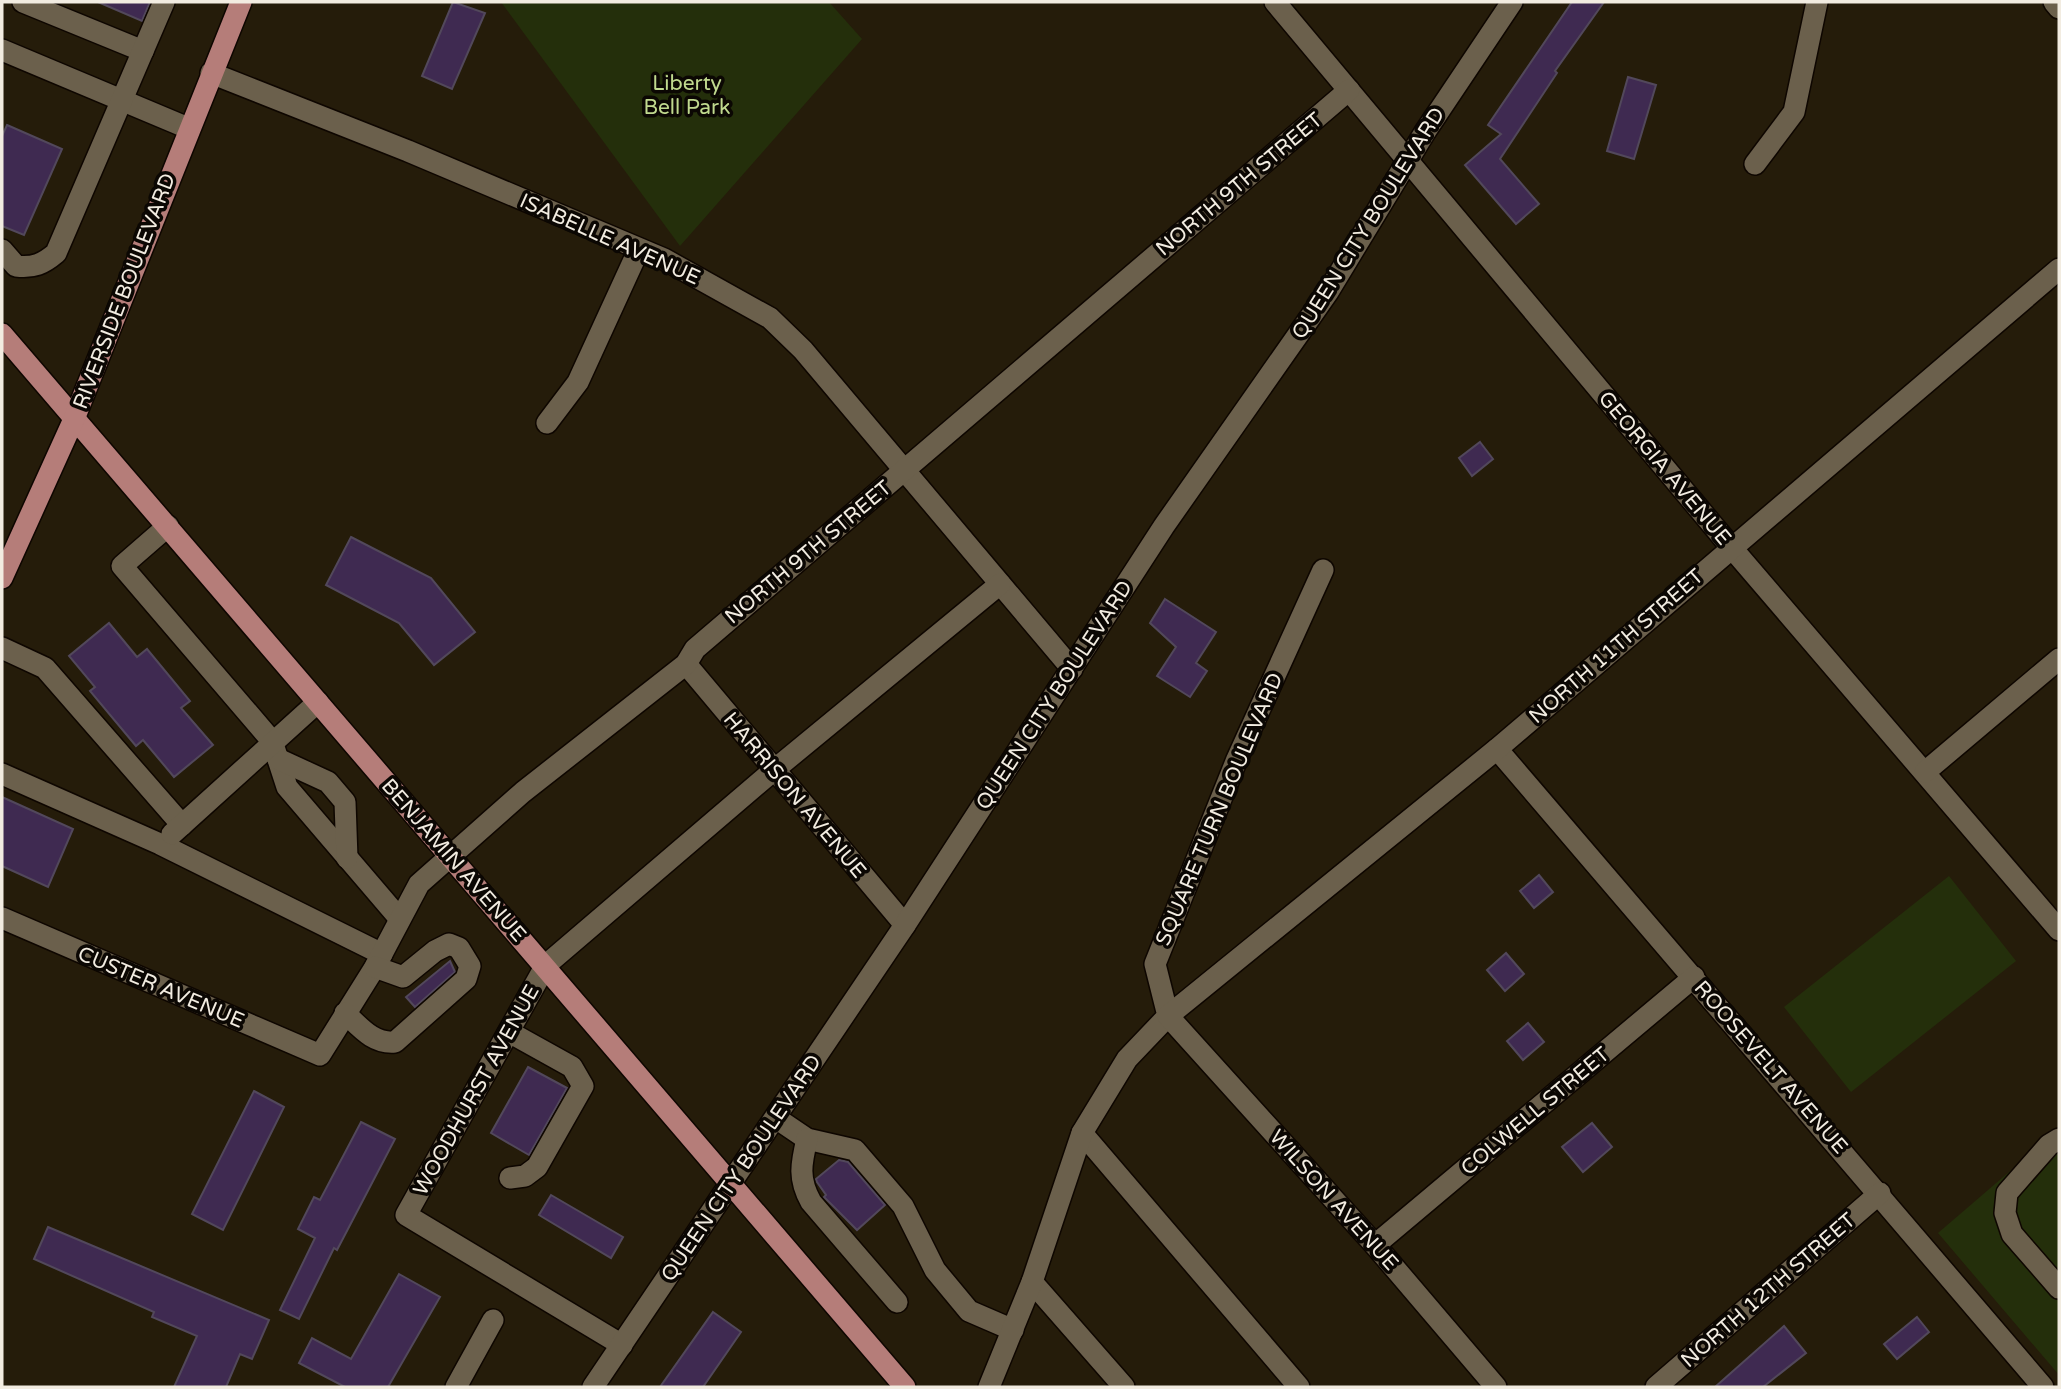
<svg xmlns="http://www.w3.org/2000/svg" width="2061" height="1389" font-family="'Varela Round',sans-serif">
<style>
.green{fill:#242f0b}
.building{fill:#3f2a51;stroke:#52485b;stroke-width:2}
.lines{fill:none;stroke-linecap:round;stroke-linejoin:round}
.minor-casing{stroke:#0e0600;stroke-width:24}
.major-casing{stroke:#0e0600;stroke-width:24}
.minor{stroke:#6b604c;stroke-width:21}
.major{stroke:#b57d79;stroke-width:21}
.labels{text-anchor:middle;stroke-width:7;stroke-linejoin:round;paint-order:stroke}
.park-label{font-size:21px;fill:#c0d98e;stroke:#0b0703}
.street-label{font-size:21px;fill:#f2ece1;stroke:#0b0703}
</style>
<rect width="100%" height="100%" fill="#251c0a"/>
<g class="green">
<path d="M501 2H829L862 39 680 246Z"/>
<path d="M1949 876 2016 961 1851 1092 1784 1007Z"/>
<path d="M2059 1129V1375L1938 1233Z"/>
</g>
<g class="building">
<path d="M98 2H150L142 21Z"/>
<path d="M453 2 485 13 452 89 422 76Z"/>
<path d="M1572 2H1604L1555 71 1557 73 1500 159 1539 204 1516 224 1465 165 1501 134 1488 125Z"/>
<path d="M1628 77 1656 85 1634 159 1607 151Z"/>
<path d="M7 125 62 149 24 235 2 226V136Z"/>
<path d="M1480 442 1493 459 1472 476 1459 458Z"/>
<path d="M351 537 431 578 475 632 434 665 399 623 326 585Z"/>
<path d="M1165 599 1216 632 1196 663 1207 671 1190 697 1157 676 1176 647 1150 623Z"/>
<path d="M109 623 137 657 147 649 190 701 181 708 213 745 174 777 143 740 136 746 90 691 95 687 69 656Z"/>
<path d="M2 797 73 829 48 887 2 866Z"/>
<path d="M1539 875 1553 892 1534 908 1520 891Z"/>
<path d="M1506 953 1524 974 1505 991 1487 970Z"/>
<path d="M450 961 455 972 415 1007 406 997Z"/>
<path d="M1528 1023 1544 1042 1523 1060 1507 1041Z"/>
<path d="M528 1067 567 1088 529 1155 491 1133Z"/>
<path d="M254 1091 284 1107 223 1230 192 1214Z"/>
<path d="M361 1122 395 1139 337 1250 334 1248 299 1319 280 1310 315 1238 298 1229 314 1197 320 1200Z"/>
<path d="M1592 1123 1612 1147 1583 1172 1562 1147Z"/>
<path d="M839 1160 848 1162 885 1205 857 1230 824 1197 826 1195 817 1182 816 1179Z"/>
<path d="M551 1195 623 1237 611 1258 539 1215Z"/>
<path d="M48 1227 269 1320 252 1359 240 1354 226 1387H174L197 1336 152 1317 154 1312 34 1259Z"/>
<path d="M399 1274 440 1297 388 1387H345L299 1363 312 1338 351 1359Z"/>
<path d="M713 1312 741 1332 703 1387H660Z"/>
<path d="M1917 1317 1929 1332 1897 1359 1884 1344Z"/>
<path d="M1784 1326 1806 1353 1763 1387H1715Z"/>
</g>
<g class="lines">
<defs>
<g id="minor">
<path d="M23 2 143 51"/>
<path d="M1275 2 1731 547 2059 930"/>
<path d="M2054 2 2059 8"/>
<path d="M2 50 188 128"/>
<path d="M211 73 408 151 664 259 770 318 803 350 1072 669"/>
<path d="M1755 164 1794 112 1817 2"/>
<path d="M2 250 16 266C34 268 43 264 56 253L164 2"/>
<path d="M547 423 578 382 639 249"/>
<path d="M168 526 122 566 272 741 287 787 399 918"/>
<path d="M2 648 45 668 182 825"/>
<path d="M686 664 905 925"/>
<path d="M1497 749 2043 1387"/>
<path d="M278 759 328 782 345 802 347 858"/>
<path d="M1925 772 2059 659"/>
<path d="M2 774 160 844 382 954"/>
<path d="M172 834 318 702"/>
<path d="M2 918 320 1055 375 967 419 884 523 792 686 664 695 649 1349 90"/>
<path d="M345 1013C360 1027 373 1044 395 1042L466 979 470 966 459 948 449 944 435 951 403 977 375 967"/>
<path d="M509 1032 572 1067 583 1086 537 1167 525 1176 510 1178"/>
<path d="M776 1118 807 1139 855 1150 903 1206 935 1270 969 1311 1013 1330"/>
<path d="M1082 1133 1299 1387"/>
<path d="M807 1139C801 1164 798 1179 811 1202L897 1302"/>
<path d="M2059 1139 2049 1145 2007 1193 2005 1213 2012 1234 2059 1288"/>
<path d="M1375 1245 1694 977"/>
<path d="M1032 1282 1124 1387"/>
<path d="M622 1345 406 1215 546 965 774 770 1000 584"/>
<path d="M456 1387 493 1320"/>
<path d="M593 1387 905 925 1164 526 1328 292 1425 132 1512 2"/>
<path d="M989 1387 1032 1282 1082 1133 1127 1059 1168 1016 1155 964 1237 759 1323 570"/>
<path d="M1496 1387 1375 1245 1168 1016 1497 749 2059 269"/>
<path d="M1656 1387 1880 1193"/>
</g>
<g id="major">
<path d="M2 334 905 1387"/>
<path d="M2 578 74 419 241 2"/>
</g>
</defs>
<use href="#minor" class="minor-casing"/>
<use href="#major" class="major-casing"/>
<use href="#minor" class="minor"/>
<use href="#major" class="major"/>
</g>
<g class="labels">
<g class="park-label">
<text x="687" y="90">Liberty<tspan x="687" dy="24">Bell Park</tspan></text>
</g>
<g class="street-label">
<text transform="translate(1239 184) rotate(-40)" y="7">NORTH 9TH STREET</text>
<text transform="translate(1368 223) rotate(-58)" y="7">QUEEN CITY BOULEVARD</text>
<text transform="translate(610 239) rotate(24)" y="7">ISABELLE AVENUE</text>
<text transform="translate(124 291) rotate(-69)" y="7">RIVERSIDE BOULEVARD</text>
<text transform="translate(1665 468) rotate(50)" y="7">GEORGIA AVENUE</text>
<text transform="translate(808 552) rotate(-40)" y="7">NORTH 9TH STREET</text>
<text transform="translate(1616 646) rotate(-41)" y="7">NORTH 11TH STREET</text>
<text transform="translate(1054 695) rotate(-57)" y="7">QUEEN CITY BOULEVARD</text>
<text transform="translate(795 795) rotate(50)" y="7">HARRISON AVENUE</text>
<text transform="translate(1219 809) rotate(-67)" y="7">SQUARE TURN BOULEVARD</text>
<text transform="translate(454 860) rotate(49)" y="7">BENJAMIN AVENUE</text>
<text transform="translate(161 987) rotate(23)" y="7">CUSTER AVENUE</text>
<text transform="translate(1771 1067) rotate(49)" y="7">ROOSEVELT AVENUE</text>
<text transform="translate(476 1090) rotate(-61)" y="7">WOODHURST AVENUE</text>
<text transform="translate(1535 1111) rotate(-40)" y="7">COLWELL STREET</text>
<text transform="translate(741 1168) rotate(-56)" y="7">QUEEN CITY BOULEVARD</text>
<text transform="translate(1334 1200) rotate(48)" y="7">WILSON AVENUE</text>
<text transform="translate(1768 1290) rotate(-41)" y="7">NORTH 12TH STREET</text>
</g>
</g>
<rect width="2061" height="1389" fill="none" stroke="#f2ece1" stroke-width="7"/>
</svg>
